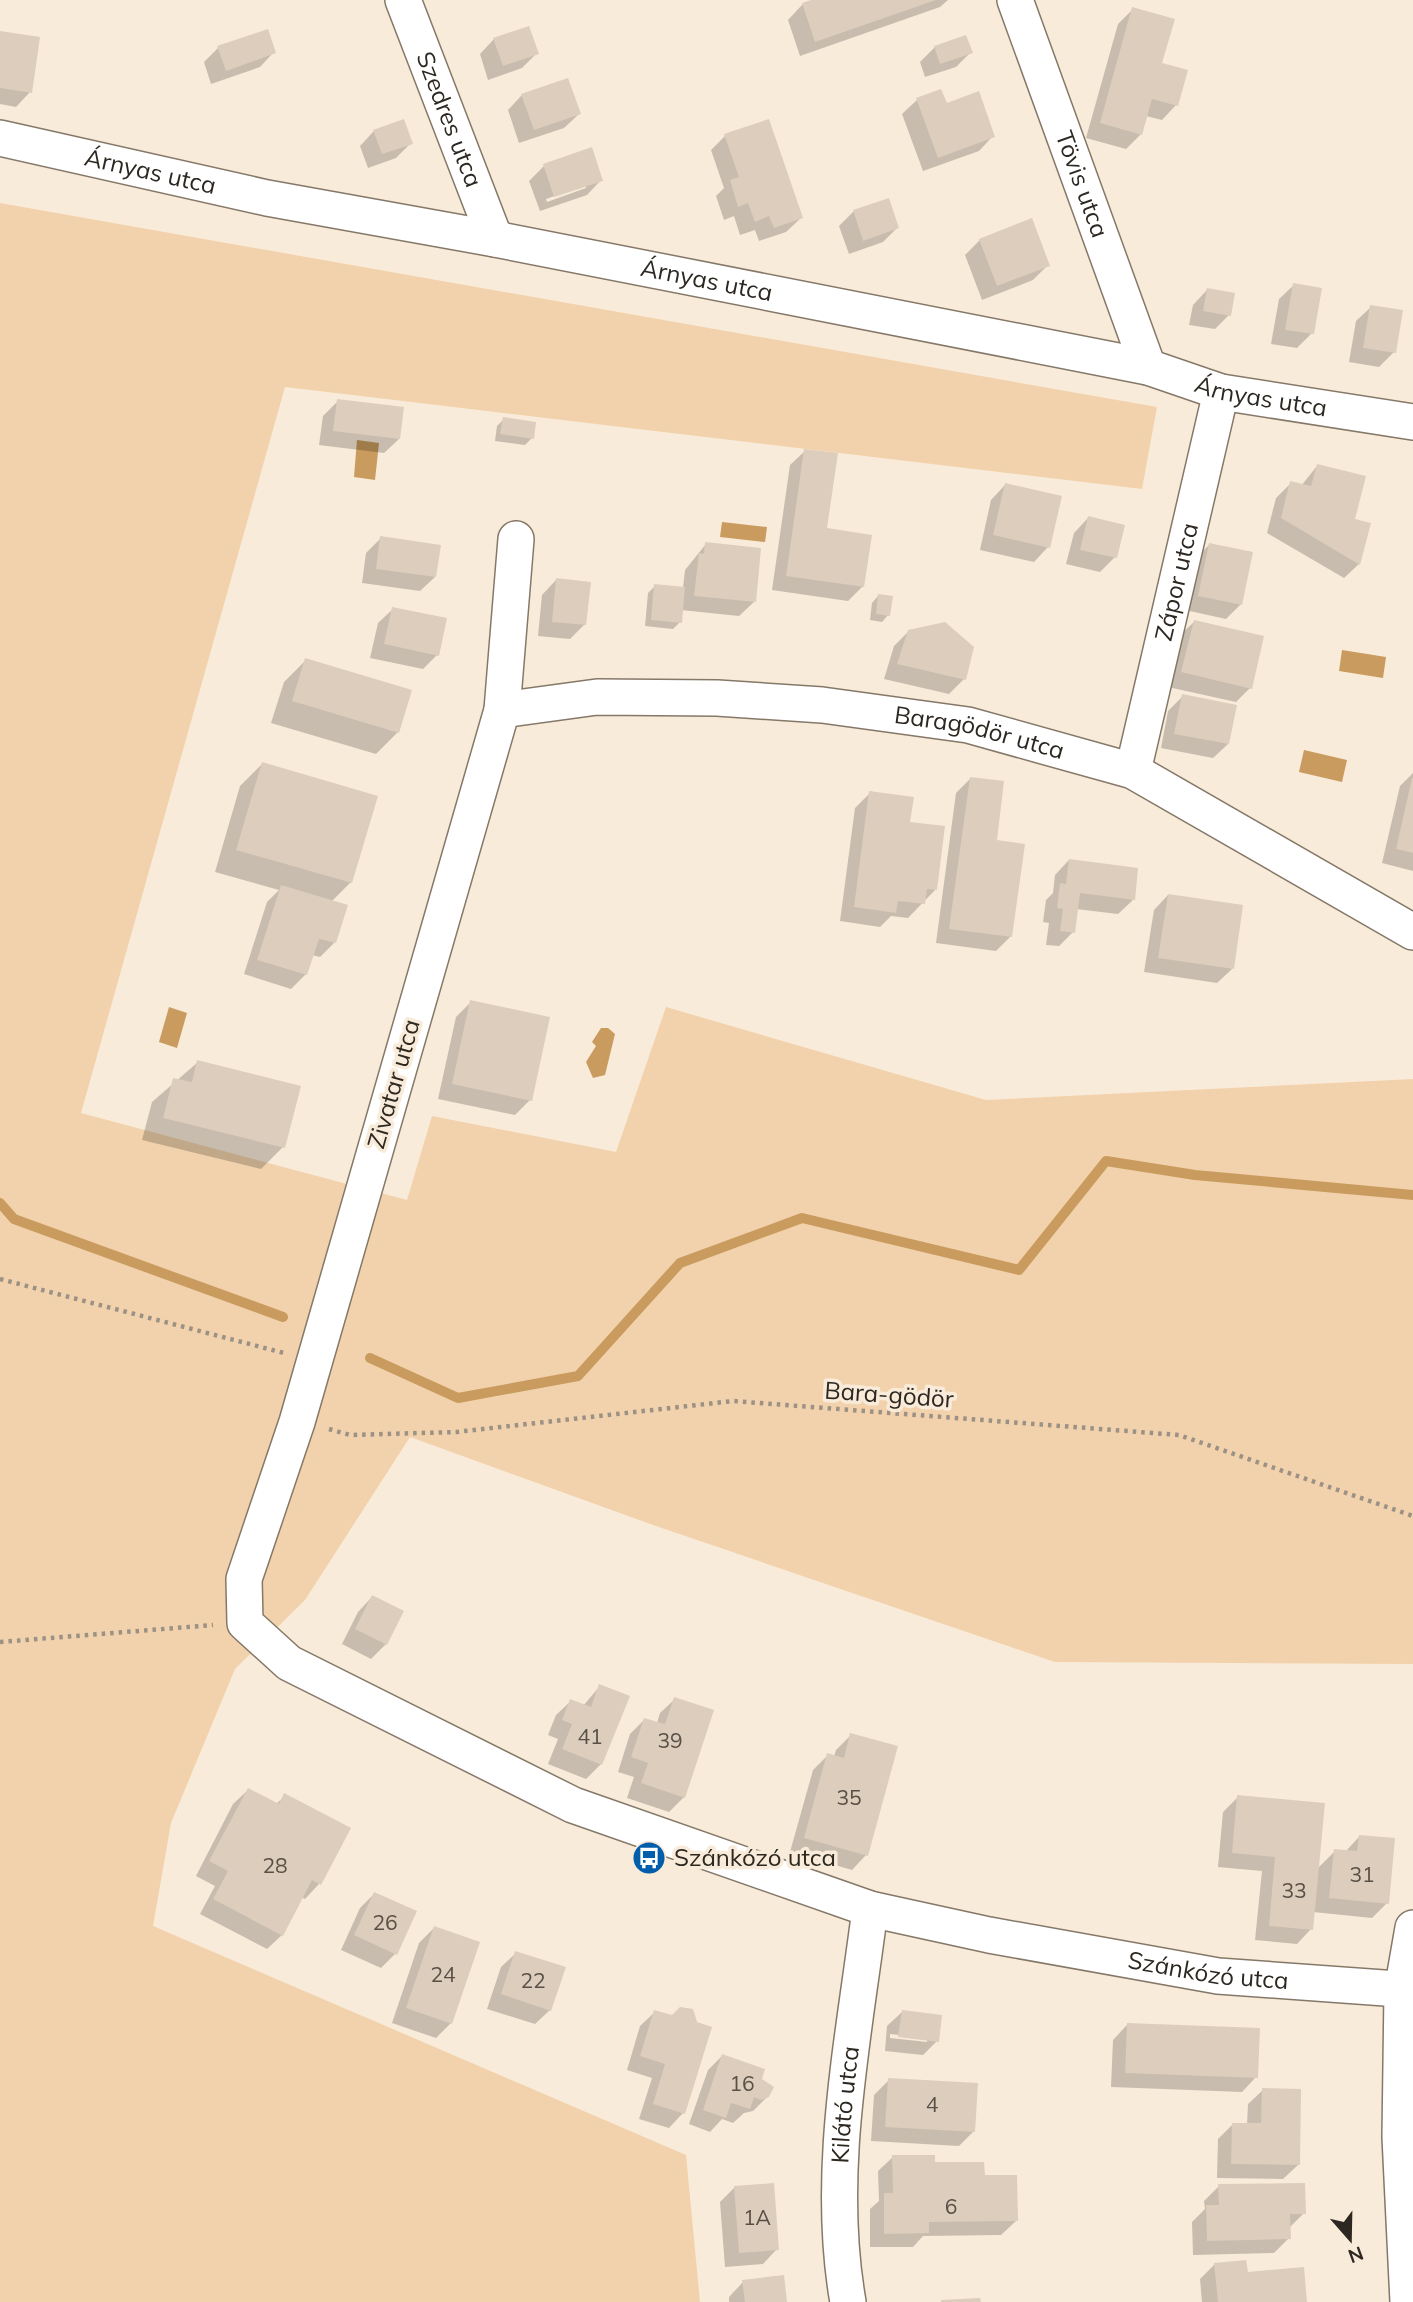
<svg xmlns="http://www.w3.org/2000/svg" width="1413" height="2302" font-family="Mulish,sans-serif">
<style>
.green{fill:#f2d2ac}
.water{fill:#c99b5e}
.shadow{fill:#0003;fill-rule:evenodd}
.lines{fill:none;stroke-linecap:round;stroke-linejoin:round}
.stream{stroke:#c99b5e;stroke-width:10}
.building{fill:#dccdbc}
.street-casing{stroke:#857868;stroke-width:38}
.path{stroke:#9b9184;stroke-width:4.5;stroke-dasharray:3.5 5;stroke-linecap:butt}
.street{stroke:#fff;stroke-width:35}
.labels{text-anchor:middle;stroke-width:7;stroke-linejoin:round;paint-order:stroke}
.number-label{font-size:21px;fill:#585047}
.street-label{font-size:24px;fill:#2c2720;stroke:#f9ebd9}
.poi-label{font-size:24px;fill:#2c2720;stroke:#f9ebd9;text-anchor:start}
</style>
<rect width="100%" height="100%" fill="#f9ebd9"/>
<path class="green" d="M0 203 1157 407 1142 489 285 387 81 1113 407 1200 432 1116 616 1152 666 1007 986 1100 1413 1079V1664L1055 1662 653 1525 410 1437 305 1600 235 1669 171 1823 153 1926 686 2155 700 2302H0Z"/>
<g class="water">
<path d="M357 440 379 443 375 480 354 477Z"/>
<path d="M722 522 767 527 765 542 720 537Z"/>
<path d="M1342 650 1386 657 1383 678 1339 671Z"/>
<path d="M1304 750 1347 760 1342 782 1299 772Z"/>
<path d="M169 1007 187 1013 177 1048 159 1042Z"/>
<path d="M601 1028H608L615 1034 605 1075 593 1078 586 1062 596 1046 592 1042Z"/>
</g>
<g class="shadow">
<path d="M817 0H948L940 7 800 56 788 20 802 5Z"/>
<path d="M1133 9 1176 105 1162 120 1146 116 1141 134 1126 149 1086 138 1118 24Z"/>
<path d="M0 33 30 92 16 107 0 104Z"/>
<path d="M494 39 537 53 522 68 488 80 480 54Z"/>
<path d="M935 47 971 52 956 67 925 77 920 62Z"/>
<path d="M218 48 274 52 260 67 211 84 204 62Z"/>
<path d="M522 95 579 114 564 128 519 143 508 110Z"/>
<path d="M917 100 945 105 993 136 979 151 923 171 902 114Z"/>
<path d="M374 131 411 143 396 158 368 168 360 146Z"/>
<path d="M725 136 801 218 786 232 759 241 755 230 740 235 734 216 724 220 716 196 724 188 711 150Z"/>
<path d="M544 166 601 180 587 195 540 211 529 181ZM586 185V188L547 202 546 199Z"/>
<path d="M888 200 897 228 883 242 849 254 839 226 853 212Z"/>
<path d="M980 240 1048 265 1033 280 982 300 965 255Z"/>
<path d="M1294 285 1312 333 1297 348 1271 344 1279 299Z"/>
<path d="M1207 290 1229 315 1215 329 1189 325 1193 305Z"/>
<path d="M1371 307 1394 352 1379 367 1349 362 1356 321Z"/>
<path d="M338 401 399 439 384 453 319 445 323 416Z"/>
<path d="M504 419 532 438 525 445 495 441 497 426Z"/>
<path d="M805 451 825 530 863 586 848 601 772 590 790 465Z"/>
<path d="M1317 466 1353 520 1359 564 1344 578 1267 533 1276 498 1291 483 1301 486Z"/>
<path d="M1005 485 1048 547 1034 562 980 550 991 500Z"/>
<path d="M1088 518 1115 557 1100 572 1066 564 1074 533Z"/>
<path d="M381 538 435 577 420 591 362 583 366 553Z"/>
<path d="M706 544 754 602 739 616 681 610 680 622 673 629 645 626 648 593 655 586 683 588 685 570Z"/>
<path d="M1210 544 1241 604 1226 619 1185 610 1195 559Z"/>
<path d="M556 580 585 624 570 639 538 636 542 595Z"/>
<path d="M878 596 888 615 882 622 870 620 872 603Z"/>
<path d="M393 609 437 655 423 669 370 658 378 623Z"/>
<path d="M1194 622 1250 688 1236 702 1168 687 1179 636Z"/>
<path d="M909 631 964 679 949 694 884 679 894 646Z"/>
<path d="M306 660 398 732 376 754 271 723 284 682Z"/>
<path d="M1183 696 1228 744 1213 758 1161 748 1168 711Z"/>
<path d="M262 764 351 882 331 902 334 943 320 957 312 955 306 974 291 989 244 974 267 902 279 890 215 872 240 786Z"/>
<path d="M1413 773V871L1382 863 1400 786Z"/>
<path d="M970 779 1011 936 996 951 936 943 956 793Z"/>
<path d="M870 793 908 823 935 890 908 918 891 916 880 927 840 921 855 808Z"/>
<path d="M1069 860 1133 900 1118 914 1076 909 1073 932 1059 946 1046 945 1049 923 1043 922 1046 900 1053 893 1055 875Z"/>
<path d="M1168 895 1232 969 1217 983 1144 972 1154 910Z"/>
<path d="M471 1002 530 1100 515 1115 438 1099 456 1017Z"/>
<path d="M198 1062 283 1147 261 1169 142 1140 152 1102Z"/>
<path d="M372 1597 402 1612 386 1644 371 1659 342 1644 358 1612Z"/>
<path d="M600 1686 601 1764 586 1779 548 1764 558 1739 548 1735 556 1715 571 1701 583 1706Z"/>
<path d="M675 1699 684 1797 669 1812 627 1798 634 1777 618 1772 630 1734 645 1719 657 1723 660 1713Z"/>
<path d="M851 1735 866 1855 852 1870 790 1852 813 1770 828 1755 834 1757 836 1750Z"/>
<path d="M248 1790 276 1804 285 1796 319 1884 305 1899 301 1897 282 1935 267 1949 200 1914 215 1886 196 1876 233 1804Z"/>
<path d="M1238 1797 1317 1869 1335 1851 1345 1852 1359 1837 1387 1903 1372 1918 1313 1912 1311 1929 1297 1944 1255 1940 1262 1871 1218 1867 1223 1812Z"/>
<path d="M374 1894 395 1954 381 1968 341 1950 360 1908Z"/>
<path d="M434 1928 451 2023 436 2038 392 2023 419 1943Z"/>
<path d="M516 1953 550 2010 535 2024 487 2009 501 1967Z"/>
<path d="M655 2012 683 2113 669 2128 639 2119 652 2078 627 2070 640 2026Z"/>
<path d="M902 2012 937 2041 923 2055 885 2051 887 2026ZM890 2034 927 2038V2042L890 2038Z"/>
<path d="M1127 2025 1256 2077 1242 2092 1111 2087 1113 2040Z"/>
<path d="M722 2056 760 2079 768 2096 753 2111 744 2113 733 2123 722 2119 710 2132 689 2124 708 2070Z"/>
<path d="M889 2080 974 2131 959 2146 871 2141 874 2095Z"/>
<path d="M1263 2090 1298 2165 1283 2179 1217 2178 1218 2139 1233 2124 1247 2125 1248 2104Z"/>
<path d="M893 2157 983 2177 1016 2221 1001 2235 923 2236 913 2247H870V2209L879 2201 878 2171Z"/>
<path d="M1219 2186 1304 2213 1289 2228V2238L1274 2253 1193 2255 1192 2222 1205 2209 1204 2201Z"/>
<path d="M735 2187 777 2249 763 2264 725 2267 720 2202Z"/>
<path d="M1215 2264 1246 2274 1306 2302H1202L1200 2279Z"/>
<path d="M743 2282 785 2302H729V2297Z"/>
</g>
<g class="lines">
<g class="stream">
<path d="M0 1203 14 1219 283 1317"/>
<path d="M370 1358 458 1398 578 1376 680 1263 802 1218 1019 1270 1106 1161 1195 1175 1413 1195"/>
</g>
</g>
<g class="building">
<path d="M811 0H936L815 42 802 3Z"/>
<path d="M1132 7 1175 19 1162 63 1188 70 1178 106 1152 99 1142 135 1100 123Z"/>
<path d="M529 26 539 54 503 66 493 38Z"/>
<path d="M268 29 276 53 226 71 217 46Z"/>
<path d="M0 31 40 37 32 93 0 88Z"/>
<path d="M966 35 973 53 940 64 934 46Z"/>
<path d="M568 78 581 114 534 130 521 94Z"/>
<path d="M941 89 947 103 979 91 995 137 938 158 916 98Z"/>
<path d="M404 119 413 144 382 154 373 130Z"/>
<path d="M769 119 803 218 774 228 769 216 755 222 748 203 738 207 730 180 739 177 724 134Z"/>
<path d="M592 147 603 181 554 197 543 164Z"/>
<path d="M889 198 899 228 863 241 853 210Z"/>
<path d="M1032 218 1050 266 997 286 979 239Z"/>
<path d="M1293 283 1322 288 1314 334 1285 330Z"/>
<path d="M1207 288 1235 293 1231 316 1203 311Z"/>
<path d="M1370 305 1403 310 1396 353 1363 348Z"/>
<path d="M337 399 404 407 400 439 333 431Z"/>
<path d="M503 417 536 422 534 439 500 434Z"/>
<path d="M804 449 838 453 827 528 872 535 864 587 786 576Z"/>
<path d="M1317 464 1366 476 1355 519 1371 523 1360 565 1281 518 1290 481 1311 486Z"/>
<path d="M1005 483 1062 496 1050 548 993 535Z"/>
<path d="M1088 516 1125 525 1117 558 1080 550Z"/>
<path d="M380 536 441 545 436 577 376 569Z"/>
<path d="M705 542 761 548 756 602 694 596 699 553 704 554Z"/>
<path d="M1209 543 1253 552 1242 605 1198 596Z"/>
<path d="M556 578 591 582 586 625 552 622Z"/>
<path d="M654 584 685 587 682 623 651 620Z"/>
<path d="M878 594 893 596 890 616 876 614Z"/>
<path d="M392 607 447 618 439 656 384 644Z"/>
<path d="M1194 620 1264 636 1252 689 1181 672Z"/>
<path d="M945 622 974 647 966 680 897 664 908 630Z"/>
<path d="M305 658 412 690 399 733 292 701Z"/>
<path d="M1182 694 1237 705 1229 744 1174 734Z"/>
<path d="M262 762 378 796 352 883 236 850Z"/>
<path d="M970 777 1004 781 997 840 1025 844 1012 937 949 929Z"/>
<path d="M1412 778H1413V853L1396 849Z"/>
<path d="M869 791 914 797 910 822 945 826 937 890 927 889 925 904 898 901 896 913 854 907Z"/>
<path d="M1069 859 1138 868 1135 900 1080 893 1075 933 1060 931 1063 909 1057 908 1060 883 1066 884Z"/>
<path d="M281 885 348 905 336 943 319 939 307 975 257 960Z"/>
<path d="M1168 894 1243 905 1234 969 1158 958Z"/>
<path d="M470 1000 550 1017 532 1101 452 1084Z"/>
<path d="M197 1060 301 1086 285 1148 163 1118 173 1078 192 1082Z"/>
<path d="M372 1595 404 1611 387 1645 355 1629Z"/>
<path d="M599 1684 630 1696 602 1765 562 1749 572 1724 562 1720 570 1699 591 1707Z"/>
<path d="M674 1697 714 1710 685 1798 641 1783 648 1763 631 1757 644 1718 665 1724Z"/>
<path d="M850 1733 898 1746 868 1856 804 1838 827 1753 844 1758Z"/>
<path d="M248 1788 279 1804 284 1793 351 1828 321 1885 312 1880 283 1936 213 1899 228 1871 209 1861Z"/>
<path d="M1237 1795 1325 1803 1313 1930 1269 1926 1275 1857 1232 1853Z"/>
<path d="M1359 1835 1395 1838 1389 1904 1329 1898 1334 1849 1357 1851Z"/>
<path d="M374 1892 417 1911 397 1955 354 1935Z"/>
<path d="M434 1926 480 1942 452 2024 406 2008Z"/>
<path d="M515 1951 566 1967 551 2011 501 1994Z"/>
<path d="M680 2007 693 2009 697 2022 712 2027 685 2114 653 2104 665 2064 640 2056 654 2010 672 2015Z"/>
<path d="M902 2010 942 2015 939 2042 898 2037Z"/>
<path d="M1127 2023 1260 2028 1258 2078 1125 2073Z"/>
<path d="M722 2054 765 2069 762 2079 774 2087 769 2097 761 2100 754 2097 750 2109 731 2103 726 2118 703 2110Z"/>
<path d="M888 2078 978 2083 975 2132 885 2127Z"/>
<path d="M1262 2088 1301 2089 1300 2165 1231 2164 1232 2123H1261Z"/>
<path d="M892 2155H935V2162H984L985 2175H1017L1018 2221 929 2222V2233L884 2234V2193H893Z"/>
<path d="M774 2183 779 2250 739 2253 734 2186Z"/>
<path d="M1305 2183 1306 2214H1290L1291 2239 1207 2241 1206 2205H1219L1218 2184Z"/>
<path d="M1246 2260 1248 2272 1304 2267 1307 2302H1218L1214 2263Z"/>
<path d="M784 2275 787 2302H745L742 2280Z"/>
<path d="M980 2298 981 2302H941V2300Z"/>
</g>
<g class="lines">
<defs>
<g id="street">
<path id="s1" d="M403 0 495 239"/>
<path id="s2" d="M1015 0 1148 367"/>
<path id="s3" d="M0 138 267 198 495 239 1148 367 1221 392 1413 422"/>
<path id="s4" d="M516 539 502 710 297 1422 244 1579 245 1623 289 1663 573 1805 870 1909 989 1935 1218 1976 1413 1990"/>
<path id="s5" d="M502 710 597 697 717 698 822 705 968 725 1133 771 1413 932"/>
<path id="s6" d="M1133 771 1221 392"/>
<path id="s7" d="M848 2302C825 2172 854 2038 870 1909"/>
<path d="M1408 2302 1400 2137 1402 1991 1413 1928"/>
</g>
</defs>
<use href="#street" class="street-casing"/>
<g class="path">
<path d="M0 1279 284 1353"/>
<path d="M329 1429 350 1435 456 1432 733 1401 1179 1435 1413 1516"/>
<path d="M0 1642 213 1625"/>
</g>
<use href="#street" class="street"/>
</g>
<defs>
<symbol id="bus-disc" viewBox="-11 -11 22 22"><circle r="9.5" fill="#025dab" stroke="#f9ebd9"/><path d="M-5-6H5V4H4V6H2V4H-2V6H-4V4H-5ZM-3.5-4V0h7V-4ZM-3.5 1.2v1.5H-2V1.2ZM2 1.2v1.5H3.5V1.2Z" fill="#fff"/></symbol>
</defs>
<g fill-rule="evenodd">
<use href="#bus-disc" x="630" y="1839" width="38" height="38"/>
</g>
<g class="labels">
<g class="number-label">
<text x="590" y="1744">41</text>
<text x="670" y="1748">39</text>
<text x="849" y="1805">35</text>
<text x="275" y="1873">28</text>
<text x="1362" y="1882">31</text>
<text x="1294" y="1898">33</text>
<text x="385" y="1930">26</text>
<text x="443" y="1982">24</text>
<text x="533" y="1988">22</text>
<text x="742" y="2091">16</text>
<text x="932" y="2112">4</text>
<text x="951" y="2214">6</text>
<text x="757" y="2225">1A</text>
</g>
<g class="street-label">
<text dy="8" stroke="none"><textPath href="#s1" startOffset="128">Szedres utca</textPath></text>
<text dy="8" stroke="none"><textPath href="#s3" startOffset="154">Árnyas utca</textPath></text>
<text dy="8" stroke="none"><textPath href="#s2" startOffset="196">Tövis utca</textPath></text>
<text dy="8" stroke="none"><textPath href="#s3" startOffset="721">Árnyas utca</textPath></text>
<text dy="8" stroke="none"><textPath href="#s3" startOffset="1288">Árnyas utca</textPath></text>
<text dy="8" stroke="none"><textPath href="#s6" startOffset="194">Zápor utca</textPath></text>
<text dy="8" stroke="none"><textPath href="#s5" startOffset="481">Baragödör utca</textPath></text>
<text transform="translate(394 1084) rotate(-74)" y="8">Zivatar utca</text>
<text transform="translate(889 1395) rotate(4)" y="8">Bara-gödör</text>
<text dy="8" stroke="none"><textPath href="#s4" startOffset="2158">Szánkózó utca</textPath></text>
<text dy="8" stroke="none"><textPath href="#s7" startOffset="198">Kilátó utca</textPath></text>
</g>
<g class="poi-label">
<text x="674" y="1866">Szánkózó utca</text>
</g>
</g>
<g transform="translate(1350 2239) rotate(160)" stroke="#f9ebd9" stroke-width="5" paint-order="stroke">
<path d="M0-5L12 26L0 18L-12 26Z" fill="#2c2720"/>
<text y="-10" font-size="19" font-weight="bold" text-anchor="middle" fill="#2c2720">N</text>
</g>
</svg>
